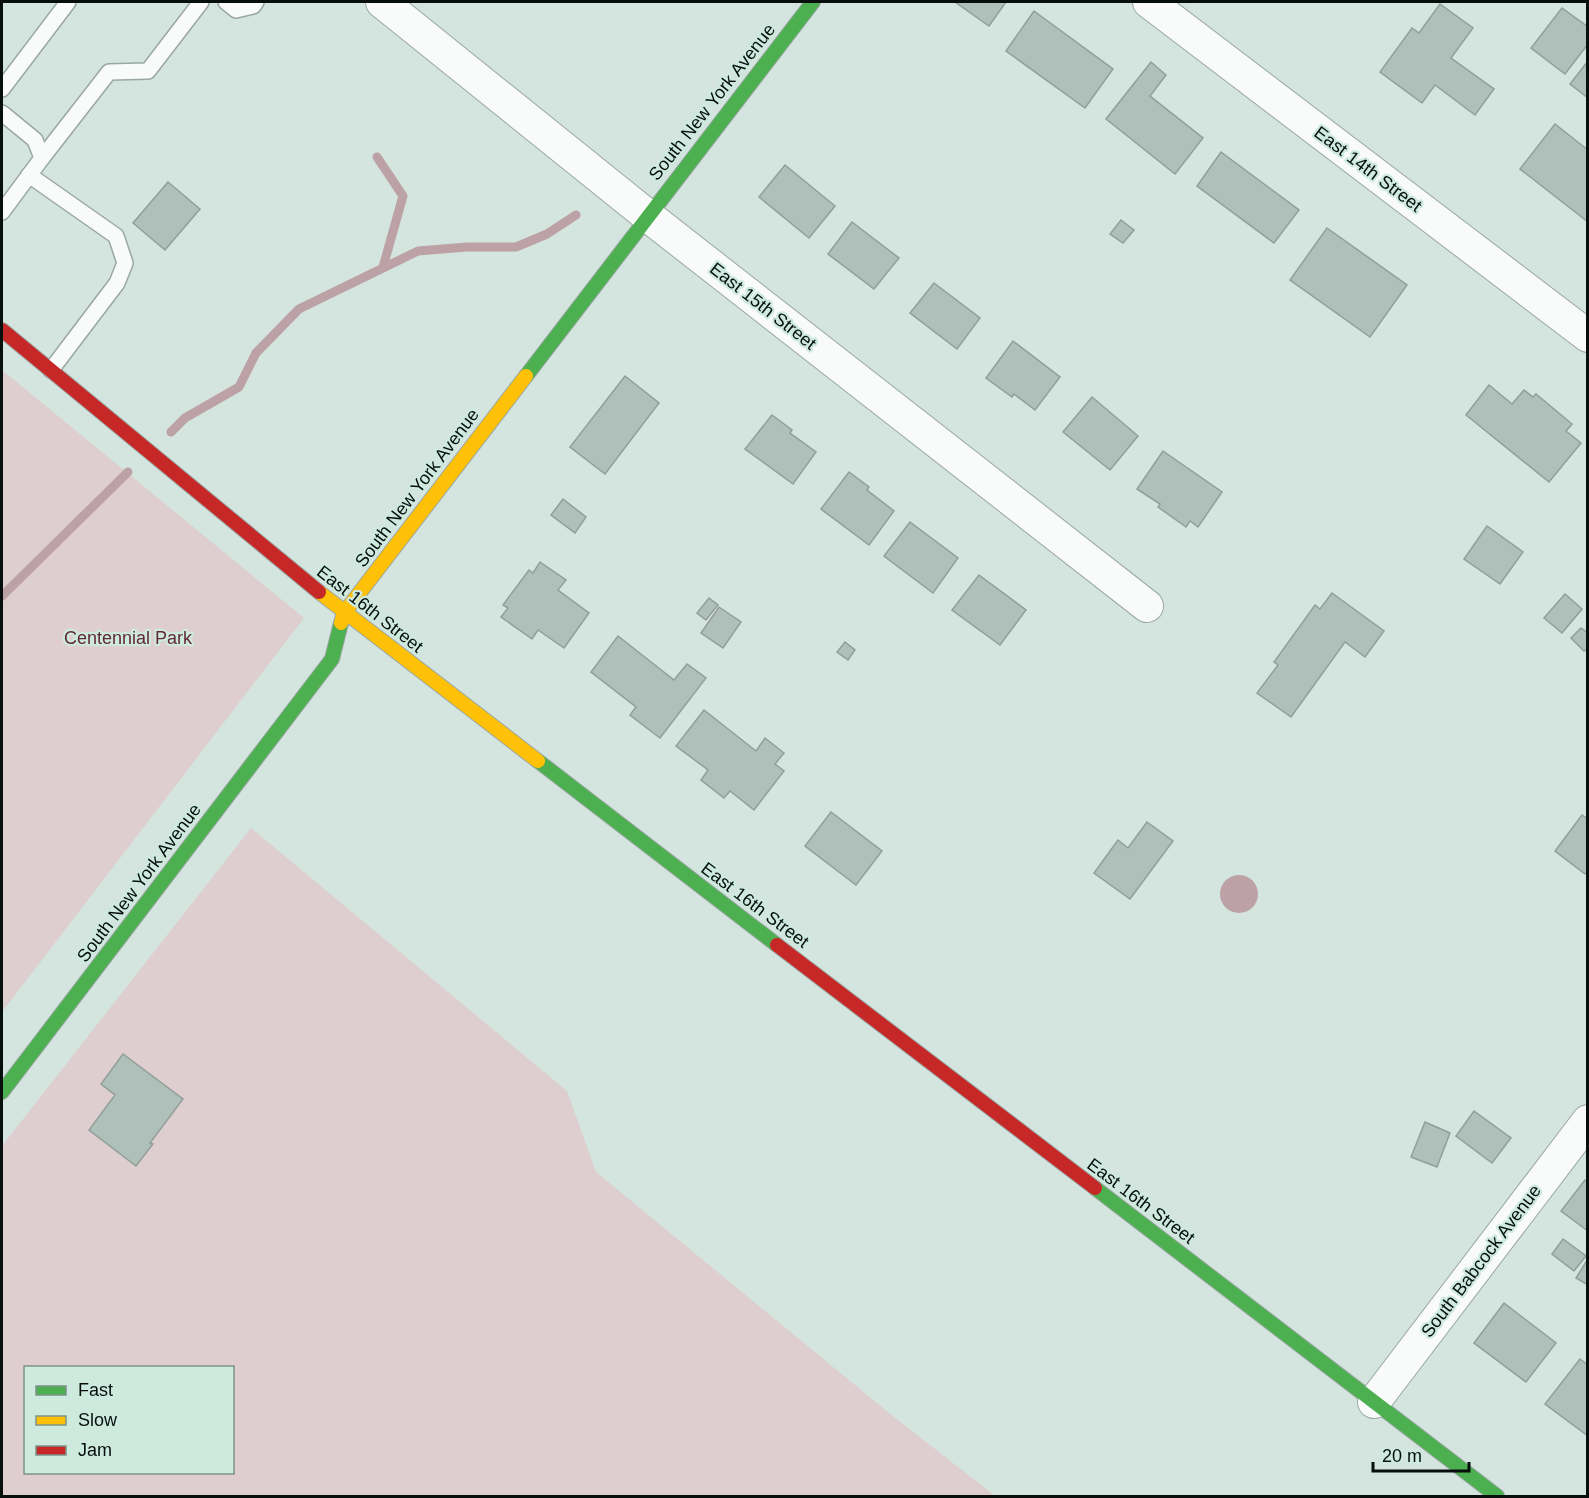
<svg xmlns="http://www.w3.org/2000/svg" width="1589" height="1498" font-family="Arial,sans-serif">
<style>
.green{fill:#deced0;fill-rule:evenodd}
.water{fill:#bca2a6}
.lines{fill:none;stroke-linecap:round;stroke-linejoin:round}
.stream{stroke:#bca2a6;stroke-width:9}
.building{fill:#afbfb9;stroke:#919e99;stroke-width:1.5}
.lane-casing{stroke:#9aa7a2;stroke-width:18}
.street-casing{stroke:#9aa7a2;stroke-width:34}
.fast-casing{stroke:#9aa7a2;stroke-width:16}
.slow-casing{stroke:#9aa7a2;stroke-width:16}
.jam-casing{stroke:#9aa7a2;stroke-width:16}
.lane{stroke:#f9fbfa;stroke-width:15}
.street{stroke:#f9fbfa;stroke-width:32}
.fast{stroke:#4caf50;stroke-width:14}
.slow{stroke:#ffc107;stroke-width:14}
.jam{stroke:#c62828;stroke-width:14}
.labels{text-anchor:middle;stroke-width:4.5;stroke-linejoin:round;paint-order:stroke}
.street-label{font-size:18px;fill:#060f0c;stroke:#ceeadf}
.park-label{font-size:18px;fill:#632838;stroke:#ceeadf}
</style>
<rect width="100%" height="100%" fill="#d4e4de"/>
<g class="green">
<path d="M2 370 304 618 2 1012Z"/>
<path d="M251 828 567 1091 596 1172 889 1413 995 1496H2V1146ZM26 1368H232V1472H26Z"/>
</g>
<circle class="water" cx="1239" cy="894" r="19"/>
<g class="lines">
<g class="stream">
<path d="M377 157 403 196 383 267"/>
<path d="M171 432 185 418 239 387 256 353 299 309 418 251 467 247H516L547 234 576 215"/>
<path d="M2 596 128 472"/>
</g>
</g>
<g class="building">
<path d="M955 2H1006L989 26Z"/>
<path d="M1440 4 1473 28 1451 58 1494 89 1475 115 1435 85 1422 103 1380 72 1412 28 1419 33Z"/>
<path d="M1562 8 1588 27V44L1565 74 1531 48Z"/>
<path d="M1034 11 1113 69 1085 108 1006 51Z"/>
<path d="M1588 61V98L1570 84Z"/>
<path d="M1151 62 1166 75 1150 96 1203 138 1175 174 1106 119Z"/>
<path d="M1555 124 1588 150V222L1520 169Z"/>
<path d="M1221 152 1299 210 1274 243 1197 186Z"/>
<path d="M785 165 835 206 809 238 759 197Z"/>
<path d="M168 182 200 209 165 250 133 223Z"/>
<path d="M1121 220 1134 230 1123 243 1110 234Z"/>
<path d="M852 222 899 258 874 289 828 254Z"/>
<path d="M1327 228 1407 285 1370 337 1290 280Z"/>
<path d="M934 283 980 318 957 349 910 313Z"/>
<path d="M1013 341 1060 377 1035 410 1014 394 1012 397 986 378Z"/>
<path d="M625 376 659 403 605 474 570 447Z"/>
<path d="M1489 385 1512 404 1524 390 1533 397 1536 394 1572 424 1566 431 1581 443 1549 482 1466 415Z"/>
<path d="M1092 397 1138 436 1110 470 1063 432Z"/>
<path d="M772 415 792 430 790 433 816 452 793 484 745 449Z"/>
<path d="M1163 451 1222 492 1198 527 1190 521 1186 527 1158 507 1160 504 1137 489Z"/>
<path d="M849 472 869 487 867 490 894 511 869 545 821 509Z"/>
<path d="M563 499 586 517 575 533 551 515Z"/>
<path d="M910 522 958 558 933 593 884 556Z"/>
<path d="M1487 526 1523 552 1500 584 1464 559Z"/>
<path d="M540 562 566 580 558 590 589 613 564 648 538 630 532 639 501 617 508 608 503 605 529 570 533 573Z"/>
<path d="M979 575 1026 610 1000 645 952 610Z"/>
<path d="M1332 593 1384 631 1365 657 1345 642 1291 717 1257 693 1278 665 1274 662 1315 605 1320 609Z"/>
<path d="M1565 594 1582 609 1562 633 1544 618Z"/>
<path d="M709 598 718 605 706 620 697 613Z"/>
<path d="M719 607 741 622 723 648 701 633Z"/>
<path d="M1581 628 1588 633V648L1584 651 1571 638Z"/>
<path d="M618 636 674 680 687 664 706 678 660 738 630 715 636 707 591 672Z"/>
<path d="M845 642 855 650 848 660 837 652Z"/>
<path d="M704 710 756 751 765 738 784 753 775 764 784 771 754 810 730 791 724 798 701 780 708 770 676 746Z"/>
<path d="M831 812 882 851 856 885 805 846Z"/>
<path d="M1582 815 1588 819V871L1585 874 1555 851Z"/>
<path d="M1147 822 1173 841 1130 899 1094 873 1118 840 1128 848Z"/>
<path d="M123 1054 183 1099 150 1143 153 1144 136 1166 89 1130 115 1095 101 1084Z"/>
<path d="M1474 1111 1511 1138 1492 1163 1456 1136Z"/>
<path d="M1425 1122 1450 1133 1437 1167 1411 1157Z"/>
<path d="M1585 1180 1588 1182V1231L1561 1211Z"/>
<path d="M1563 1239 1586 1256 1574 1271 1552 1254Z"/>
<path d="M1586 1262 1588 1263V1285L1576 1278Z"/>
<path d="M1504 1303 1556 1343 1526 1382 1474 1343Z"/>
<path d="M1580 1359 1588 1365V1436L1545 1404Z"/>
</g>
<g class="lines">
<defs>
<g id="lane">
<path d="M226 2 236 10 253 6 256 2"/>
<path d="M2 89 68 2"/>
<path d="M2 113 35 140 42 158 2 212"/>
<path d="M42 158 109 72 148 71 201 2"/>
<path d="M29 175 116 236 125 263 117 283 51 370"/>
</g>
<g id="street">
<path d="M382 2 648 216 1147 606"/>
<path d="M1149 2 1588 336"/>
<path d="M1374 1402 1588 1121"/>
</g>
<g id="fast">
<path d="M526 376 813 2"/>
<path d="M538 761 777 945"/>
<path d="M2 1092 332 659 341 623"/>
<path d="M1095 1188 1497 1496"/>
</g>
<g id="slow">
<path d="M319 592 538 761"/>
<path d="M341 623 344 613 526 376"/>
</g>
<g id="jam">
<path d="M2 330 319 592"/>
<path d="M777 945 1095 1188"/>
</g>
</defs>
<use href="#lane" class="lane-casing"/>
<use href="#street" class="street-casing"/>
<use href="#fast" class="fast-casing"/>
<use href="#slow" class="slow-casing"/>
<use href="#jam" class="jam-casing"/>
<use href="#lane" class="lane"/>
<use href="#street" class="street"/>
<use href="#fast" class="fast"/>
<use href="#slow" class="slow"/>
<use href="#jam" class="jam"/>
</g>
<g class="labels">
<g class="street-label">
<text transform="translate(712 102) rotate(-52)" y="6">South New York Avenue</text>
<text transform="translate(1368 169) rotate(37)" y="6">East 14th Street</text>
<text transform="translate(763 306) rotate(38)" y="6">East 15th Street</text>
<text transform="translate(417 488) rotate(-53)" y="6">South New York Avenue</text>
<text transform="translate(370 609) rotate(38)" y="6">East 16th Street</text>
<text transform="translate(139 883) rotate(-53)" y="6">South New York Avenue</text>
<text transform="translate(755 905) rotate(37)" y="6">East 16th Street</text>
<text transform="translate(1141 1201) rotate(37)" y="6">East 16th Street</text>
<text transform="translate(1481 1261) rotate(-53)" y="6">South Babcock Avenue</text>
</g>
<g class="park-label">
<text x="128" y="644">Centennial Park</text>
</g>
</g>
<rect width="1589" height="1498" fill="none" stroke="#060f0c" stroke-width="6"/>
<rect x="24" y="1366" width="210" height="108" fill="#ceeadf" stroke="#7e928b" stroke-width="1.5"/>
<rect x="36" y="1386" width="30" height="9" fill="#4caf50" stroke="#7e928b" stroke-width="1.5"/>
<text x="78" y="1396" font-size="18" fill="#060f0c">Fast</text>
<rect x="36" y="1416" width="30" height="9" fill="#ffc107" stroke="#7e928b" stroke-width="1.5"/>
<text x="78" y="1426" font-size="18" fill="#060f0c">Slow</text>
<rect x="36" y="1446" width="30" height="9" fill="#c62828" stroke="#7e928b" stroke-width="1.5"/>
<text x="78" y="1456" font-size="18" fill="#060f0c">Jam</text>
<path d="M1373 1462v9h96v-9" fill="none" stroke="#060f0c" stroke-width="3"/>
<text x="1382" y="1462" font-size="18" fill="#060f0c" stroke="#ceeadf" stroke-width="4.5" paint-order="stroke">20 m</text>
</svg>
